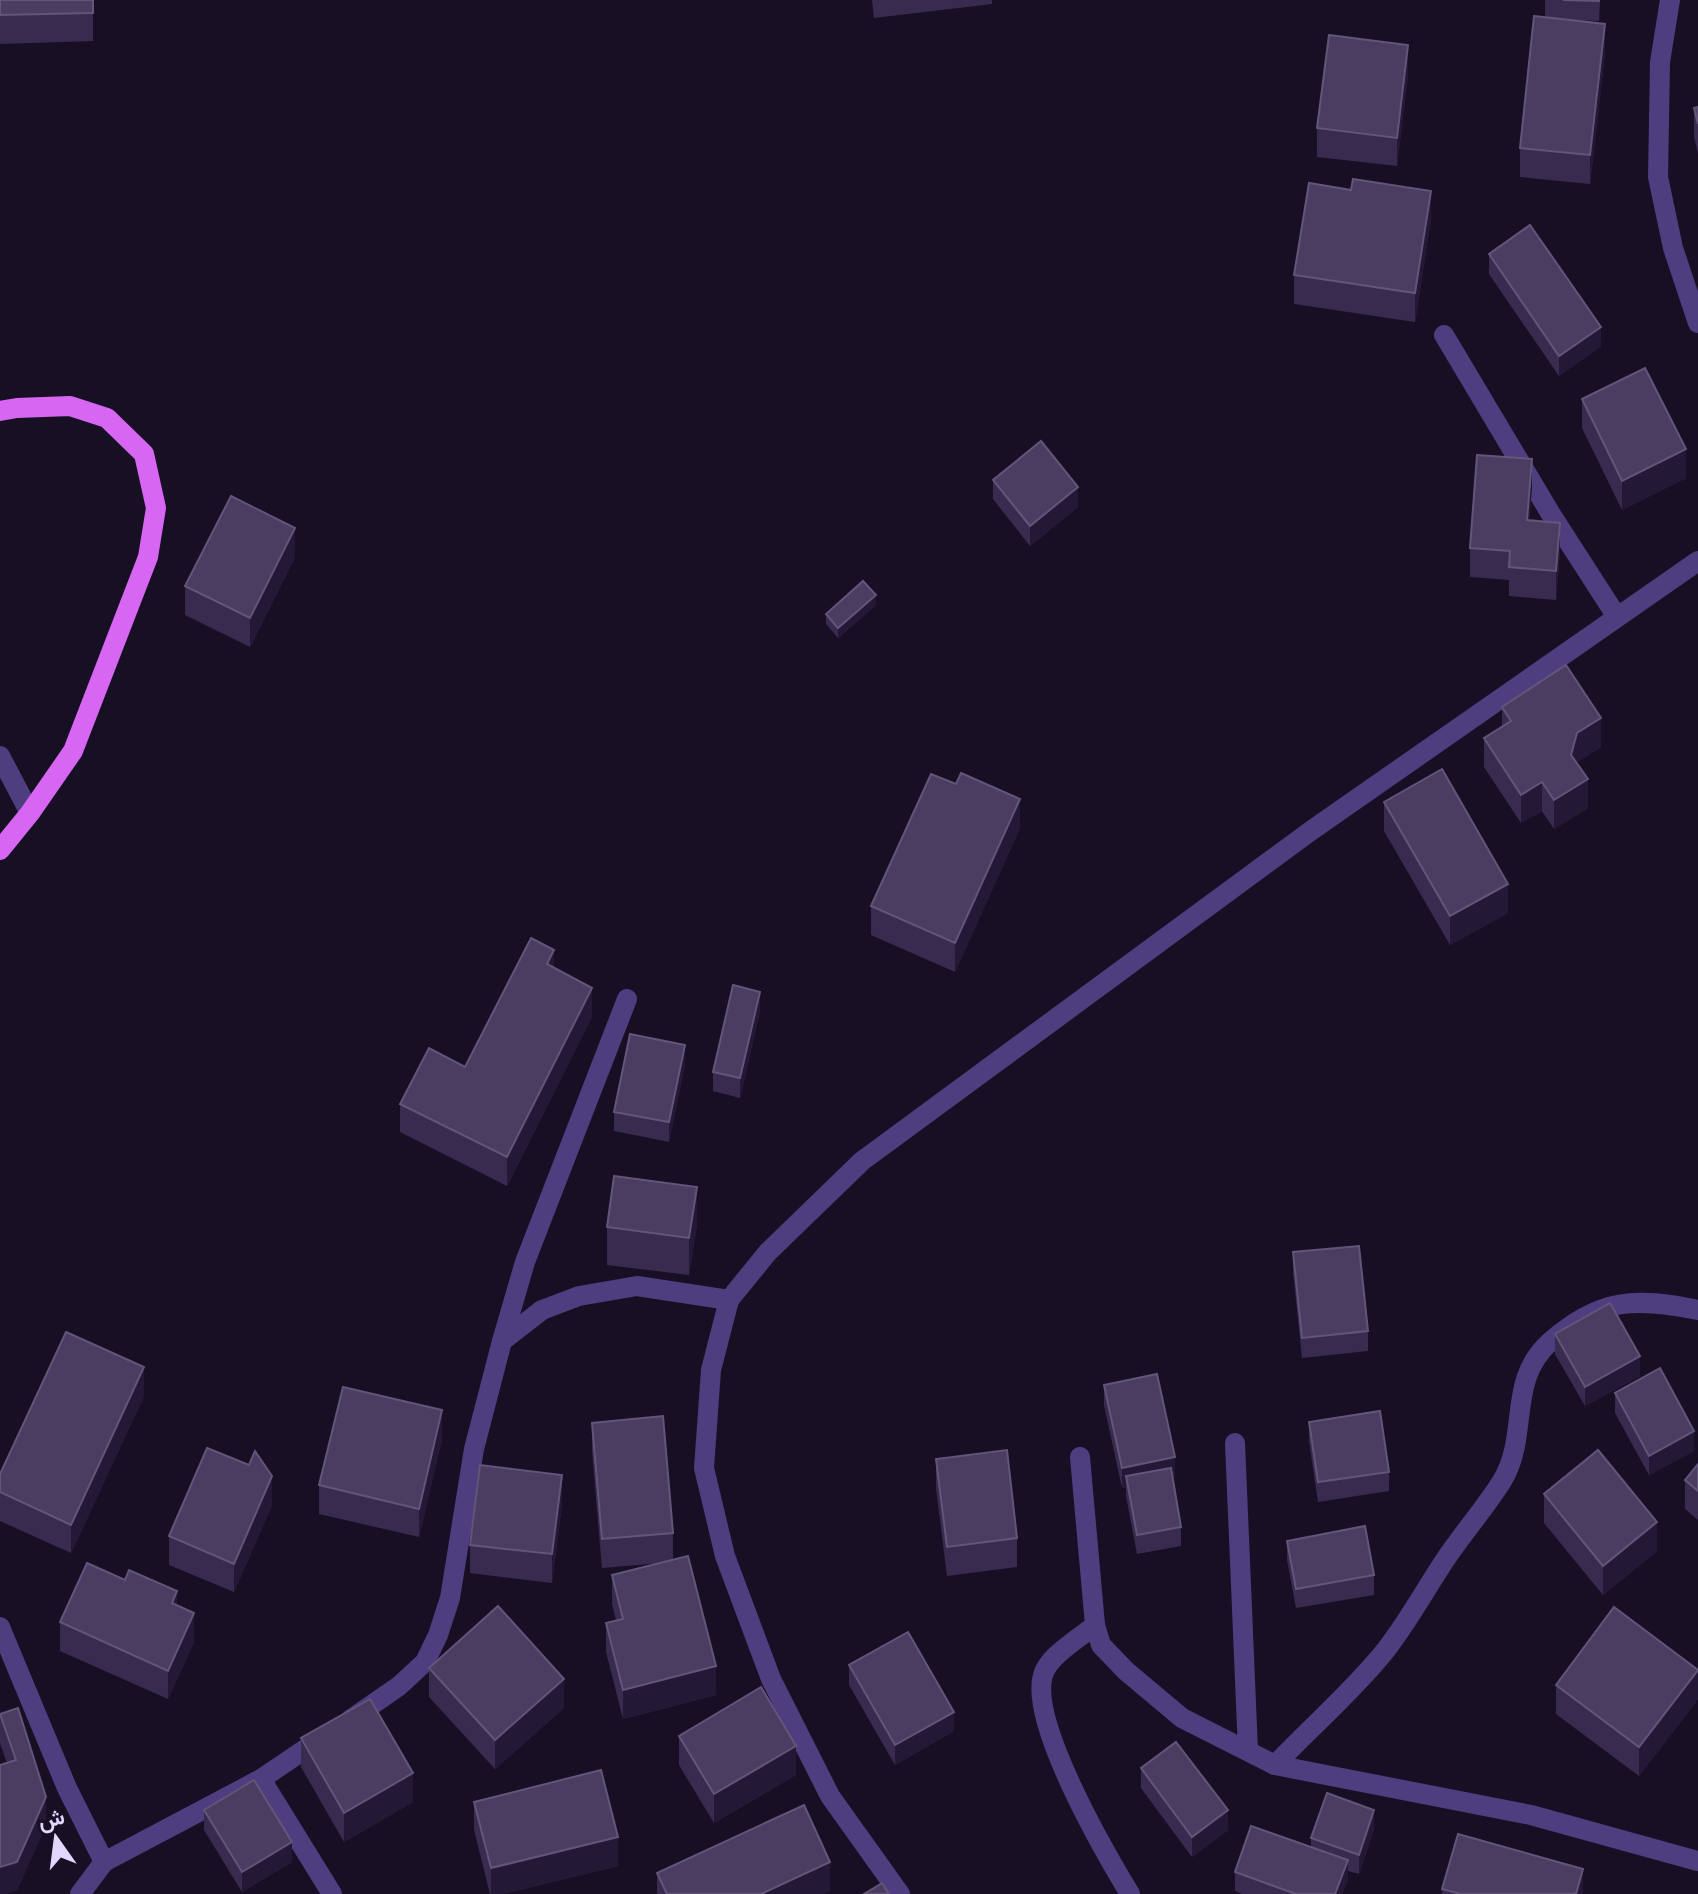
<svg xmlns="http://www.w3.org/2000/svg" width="1698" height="1894" font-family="'IBM Plex Sans',Vazirmatn,sans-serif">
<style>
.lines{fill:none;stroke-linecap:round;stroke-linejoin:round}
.minor{stroke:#4d3f7f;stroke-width:20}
.major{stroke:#d767f3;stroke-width:20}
.wall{fill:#392b50}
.shaded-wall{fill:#241837}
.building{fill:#4b3d62;stroke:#62557a;stroke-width:2}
</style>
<rect width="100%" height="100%" fill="#171024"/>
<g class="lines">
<g class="minor">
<path d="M1670 0 1660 62 1658 177 1673 248 1698 323"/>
<path d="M1444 335 1552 516 1617 617"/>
<path d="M0 756 30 813"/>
<path d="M502 1341 525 1262 627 999"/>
<path d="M1235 1443 1248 1751"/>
<path d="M1080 1457 1095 1625"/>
<path d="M0 1627 67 1788 104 1862"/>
<path d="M350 1720 399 1686 425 1662 438 1635 450 1598 474 1449 502 1341 542 1310 579 1296 637 1286 729 1300"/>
<path d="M1275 1765C1310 1728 1353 1691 1385 1651 1407 1623 1425 1590 1445 1560 1463 1533 1485 1508 1502 1481 1530 1435 1506 1380 1551 1341 1600 1298 1636 1297 1698 1310"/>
<path d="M261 1779 332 1894"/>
<path d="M80 1894 104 1862 261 1779 323 1737"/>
<path d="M900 1894 830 1796 771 1679 725 1556 704 1468 711 1370 729 1300 768 1252 862 1161 1312 830 1698 561"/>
<path d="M1130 1894C1104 1851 1029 1722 1043 1675 1048 1656 1080 1638 1095 1625L1101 1645 1126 1671 1182 1718 1275 1765 1531 1815 1698 1861"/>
</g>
<path class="major" d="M0 411 17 408 70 406 107 418 144 454 156 508 148 557 73 751 30 813 0 850"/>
</g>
<g class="wall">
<path d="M0 0H93V41L0 44Z"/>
<path d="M872 0H992V4L874 18Z"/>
<path d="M1545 0H1600L1599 21 1567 20 1605 53 1590 184 1520 177V148L1545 17Z"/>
<path d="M1408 74 1397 166 1317 157V128Z"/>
<path d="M1698 107V153L1694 137V108Z"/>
<path d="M1431 219 1415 322 1294 304V275Z"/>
<path d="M1489 254 1601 346 1559 376 1489 274Z"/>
<path d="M1582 399 1686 478 1622 510 1582 428Z"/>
<path d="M993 480 1078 507 1030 546 993 499Z"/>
<path d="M1532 488 1529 521 1560 552 1556 600 1509 596V580L1470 577V548Z"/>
<path d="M295 557 250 647 185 615V586Z"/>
<path d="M876 605 838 638 826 624V614Z"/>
<path d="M1502 707 1601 747 1577 762 1588 808 1554 829 1542 811 1521 823 1484 767V738L1502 727Z"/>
<path d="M1384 802 1508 913 1450 945 1384 831Z"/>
<path d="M1020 828 955 972 871 935V906Z"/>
<path d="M554 968 592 1017 507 1186 400 1132V1104L465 1067Z"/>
<path d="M760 1011 740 1098 713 1091V1072Z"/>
<path d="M685 1064 669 1142 614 1131V1112Z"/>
<path d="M697 1225 689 1275 607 1265V1227Z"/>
<path d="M1293 1252 1368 1331V1351L1302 1358 1293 1272Z"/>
<path d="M1555 1334 1640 1376 1585 1406 1555 1354Z"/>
<path d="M1104 1385 1175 1477H1172L1181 1527V1546L1137 1554 1126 1496V1487L1122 1488 1104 1405Z"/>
<path d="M1615 1393 1694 1451 1649 1475 1615 1413Z"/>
<path d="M144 1396 71 1553 0 1521V1474Z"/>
<path d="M1309 1422 1389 1472V1491L1318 1502 1309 1441Z"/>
<path d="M592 1423 673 1533V1560L716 1695 623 1719 606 1652V1623L616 1620 612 1604V1575L661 1563 602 1568 592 1452Z"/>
<path d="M442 1439 419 1537 319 1514V1485Z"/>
<path d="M936 1459 1017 1538V1567L947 1576 936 1488Z"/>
<path d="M1698 1464V1520L1685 1509V1480Z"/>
<path d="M1544 1494 1657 1551 1603 1595 1544 1523Z"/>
<path d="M562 1504 552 1583 470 1573V1545Z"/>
<path d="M272 1505 234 1592 169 1565V1536Z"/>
<path d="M1287 1541 1374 1575V1595L1296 1608 1287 1560Z"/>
<path d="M177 1606 194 1642 168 1699 60 1651V1622Z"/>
<path d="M849 1665 954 1731 895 1765 849 1685Z"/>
<path d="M429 1668 564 1708 495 1769 429 1697Z"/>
<path d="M1556 1685 1698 1699 1639 1776 1556 1714Z"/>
<path d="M0 1714 46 1825 17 1890 6 1894H0L7 1763 0 1743Z"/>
<path d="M679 1736 796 1775 714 1823 679 1765Z"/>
<path d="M301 1738 413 1802 344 1842 301 1767Z"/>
<path d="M1141 1768 1228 1830 1192 1857 1141 1788Z"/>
<path d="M474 1802 618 1866 503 1894H490L474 1830Z"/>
<path d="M204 1810 292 1862 242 1892 204 1830Z"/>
<path d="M1374 1829 1359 1874 1348 1871V1880L1342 1894H1242L1235 1891V1872L1311 1847V1838Z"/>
<path d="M657 1873 830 1891 823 1894H657Z"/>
<path d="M1442 1889 1583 1894H1442Z"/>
</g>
<g class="shaded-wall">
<path d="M1605 24V53L1590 184V155Z"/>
<path d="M1408 45V74L1397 166V138Z"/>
<path d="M1431 191V219L1415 322V293Z"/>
<path d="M1601 327V346L1559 376V356Z"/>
<path d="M1686 449V478L1622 510V481Z"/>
<path d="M1532 459V488L1527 549V520Z"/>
<path d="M1078 487V507L1030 546V526Z"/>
<path d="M1560 523V552L1556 600V571Z"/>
<path d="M295 528V557L250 647V618Z"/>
<path d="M876 595V605L838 638V628Z"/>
<path d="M1601 718V747L1577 762 1571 755 1577 733Z"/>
<path d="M1588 779V808L1554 829V800Z"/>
<path d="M1542 782V811L1521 823V795Z"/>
<path d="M1020 799V828L955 972V943Z"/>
<path d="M1508 884V913L1450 945V916Z"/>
<path d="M554 950V979L547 964Z"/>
<path d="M592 988V1017L507 1186V1157Z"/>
<path d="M760 992V1011L740 1098V1078Z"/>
<path d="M685 1045V1064L669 1142V1122Z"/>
<path d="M697 1187V1225L689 1275V1238Z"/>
<path d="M1640 1356V1376L1585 1406V1387Z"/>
<path d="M144 1367V1396L71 1553V1525Z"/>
<path d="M442 1410V1439L419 1537V1509Z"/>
<path d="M1694 1431V1451L1649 1475V1456Z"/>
<path d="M1175 1457V1477L1128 1487 1126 1476V1487L1122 1488V1468Z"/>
<path d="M562 1475V1504L552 1583V1554Z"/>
<path d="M272 1476V1505L234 1592V1564Z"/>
<path d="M1657 1522V1551L1603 1595V1566Z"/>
<path d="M177 1591V1620L172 1603Z"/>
<path d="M194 1613V1642L168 1699V1671Z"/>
<path d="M716 1666V1695L623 1719V1690Z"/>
<path d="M1698 1670V1699L1639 1776V1747Z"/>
<path d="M564 1679V1708L495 1769V1740Z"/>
<path d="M954 1712V1731L895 1765V1745Z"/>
<path d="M796 1746V1775L714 1823V1794Z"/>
<path d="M413 1773V1802L344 1842V1813Z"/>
<path d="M46 1797V1825L17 1890 6 1894H0V1867Z"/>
<path d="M1228 1810V1830L1192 1857V1837Z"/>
<path d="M1374 1810V1829L1359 1874V1855Z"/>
<path d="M618 1837V1866L503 1894H491V1868Z"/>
<path d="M292 1842V1862L242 1892V1872Z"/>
<path d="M1348 1860V1880L1342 1894H1335Z"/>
<path d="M830 1862V1891L823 1894H761Z"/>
<path d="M1583 1869V1894H1576Z"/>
</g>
<g class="building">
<path d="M0 0H93V13L0 15Z"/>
<path d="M1563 0H1599V1Z"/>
<path d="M1534 16 1605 24 1590 155 1520 148Z"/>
<path d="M1329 35 1408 45 1397 138 1317 128Z"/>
<path d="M1698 107V124L1694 108Z"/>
<path d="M1353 179 1431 191 1415 293 1294 275 1309 183 1351 190Z"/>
<path d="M1530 225 1601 327 1559 356 1489 254Z"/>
<path d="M1645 368 1686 449 1622 481 1582 399Z"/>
<path d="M1041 441 1078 487 1030 526 993 480Z"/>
<path d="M1477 455 1532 459 1527 520 1560 523 1556 571 1509 567 1510 551 1470 548Z"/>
<path d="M231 496 295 528 250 618 185 586Z"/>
<path d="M863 581 876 595 838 628 826 614Z"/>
<path d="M1566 665 1601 718 1577 733 1571 755 1588 779 1554 800 1542 782 1521 795 1484 738 1511 721 1502 707Z"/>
<path d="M1442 769 1508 884 1450 916 1384 802Z"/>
<path d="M961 773 1020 799 955 943 871 906 931 774 956 784Z"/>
<path d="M531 938 554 950 547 964 592 988 507 1157 400 1104 429 1048 465 1067Z"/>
<path d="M733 985 760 992 740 1078 713 1072Z"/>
<path d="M630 1034 685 1045 669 1122 614 1112Z"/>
<path d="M614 1176 697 1187 689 1238 607 1227Z"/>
<path d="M1359 1246 1368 1331 1302 1338 1293 1252Z"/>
<path d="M1610 1303 1640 1356 1585 1387 1555 1334Z"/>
<path d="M66 1332 144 1367 71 1525 0 1492V1474Z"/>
<path d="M1660 1368 1694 1431 1649 1456 1615 1393Z"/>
<path d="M1157 1374 1175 1457 1122 1468 1104 1385Z"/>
<path d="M343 1387 442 1410 419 1509 319 1485Z"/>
<path d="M1380 1411 1389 1472 1318 1482 1309 1422Z"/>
<path d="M663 1416 673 1533 602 1539 592 1423Z"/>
<path d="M207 1448 249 1465 255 1451 272 1476 234 1564 169 1536Z"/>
<path d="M1007 1450 1017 1538 947 1547 936 1459Z"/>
<path d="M1598 1450 1657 1522 1603 1566 1544 1494Z"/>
<path d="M1698 1464V1491L1685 1480Z"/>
<path d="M480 1465 562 1475 552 1554 470 1545Z"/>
<path d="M1171 1468 1181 1527 1137 1535 1126 1476Z"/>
<path d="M1365 1526 1374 1575 1296 1589 1287 1541Z"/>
<path d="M688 1556 716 1666 623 1690 606 1623 623 1619 612 1575Z"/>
<path d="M87 1563 125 1580 129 1570 177 1591 172 1603 194 1613 168 1671 60 1622Z"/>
<path d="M498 1606 564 1679 495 1740 429 1668Z"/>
<path d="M1614 1607 1698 1670 1639 1747 1556 1685Z"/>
<path d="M908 1632 954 1712 895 1745 849 1665Z"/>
<path d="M761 1687 796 1746 714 1794 679 1736Z"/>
<path d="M370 1699 413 1773 344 1813 301 1738Z"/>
<path d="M18 1708 46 1797 17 1862 0 1867V1765L16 1760 0 1714Z"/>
<path d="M1176 1742 1228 1810 1192 1837 1141 1768Z"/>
<path d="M601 1770 618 1837 491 1868 474 1802Z"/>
<path d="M254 1780 292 1842 242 1872 204 1810Z"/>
<path d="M1327 1793 1374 1810 1359 1855 1311 1838Z"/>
<path d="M804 1805 830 1862 761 1894H667L657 1873Z"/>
<path d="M1251 1826 1348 1860 1335 1894H1296L1235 1872Z"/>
<path d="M1458 1834 1583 1869 1576 1894H1461L1442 1889Z"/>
<path d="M882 1883 889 1894H864Z"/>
</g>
<g transform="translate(56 1838) rotate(346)" stroke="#171024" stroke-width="6" paint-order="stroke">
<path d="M0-6L14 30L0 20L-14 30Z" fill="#e1d6fc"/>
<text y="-12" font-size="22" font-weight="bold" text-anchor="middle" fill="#e1d6fc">ش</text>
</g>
</svg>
